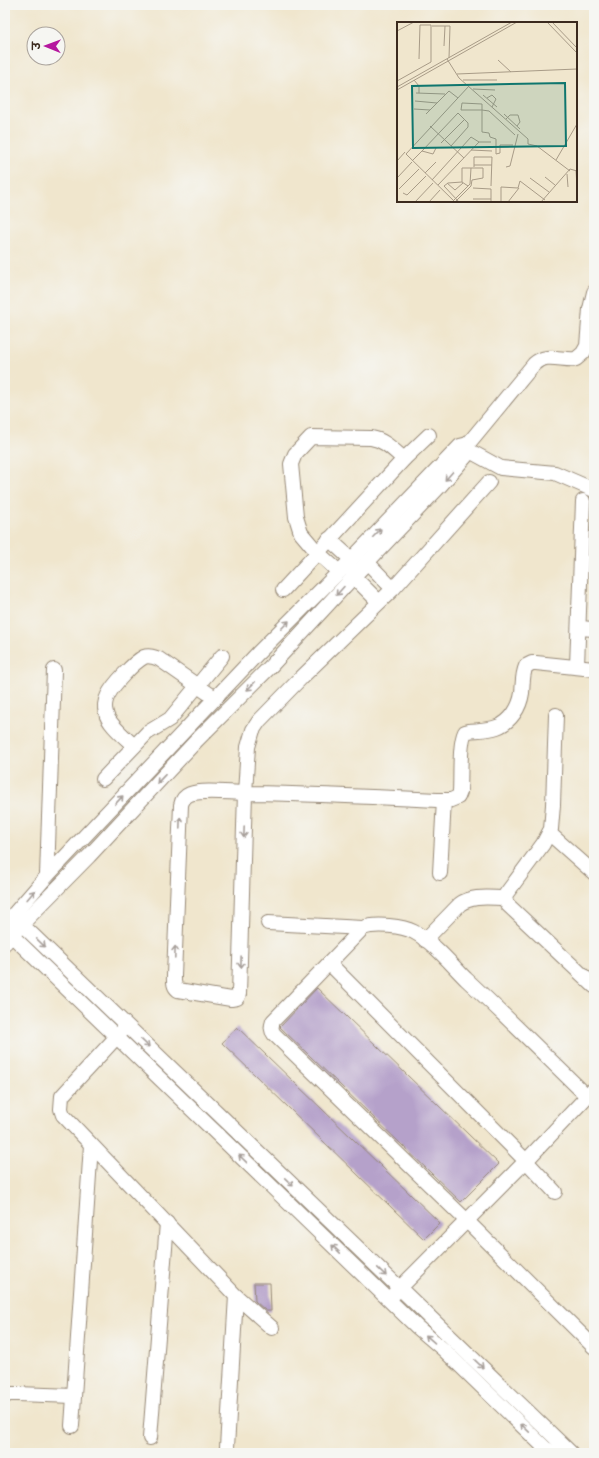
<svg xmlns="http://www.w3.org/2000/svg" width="599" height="1458" font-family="'Architects Daughter','Playpen Sans Deva',sans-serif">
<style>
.building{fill:#b5a1ca}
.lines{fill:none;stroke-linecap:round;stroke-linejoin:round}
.street-casing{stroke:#968876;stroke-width:16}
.street{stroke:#fff;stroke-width:14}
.oneway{stroke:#a79f9a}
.inset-road{fill:none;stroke:#a89b87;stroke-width:1}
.view{fill:#0f766e;fill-opacity:0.15;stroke:#0f766e;stroke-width:2}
.inset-edge{fill:none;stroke:#3b2a1e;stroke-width:2}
</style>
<rect width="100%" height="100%" fill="#f6f6f2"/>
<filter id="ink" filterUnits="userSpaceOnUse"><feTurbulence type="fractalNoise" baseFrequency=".025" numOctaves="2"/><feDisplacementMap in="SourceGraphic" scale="8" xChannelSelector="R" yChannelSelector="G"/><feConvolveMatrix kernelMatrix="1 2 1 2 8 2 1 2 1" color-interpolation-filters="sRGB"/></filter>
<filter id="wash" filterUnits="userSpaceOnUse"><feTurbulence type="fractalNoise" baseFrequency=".012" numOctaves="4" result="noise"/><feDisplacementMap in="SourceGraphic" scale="16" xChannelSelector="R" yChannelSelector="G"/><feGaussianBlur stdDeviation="0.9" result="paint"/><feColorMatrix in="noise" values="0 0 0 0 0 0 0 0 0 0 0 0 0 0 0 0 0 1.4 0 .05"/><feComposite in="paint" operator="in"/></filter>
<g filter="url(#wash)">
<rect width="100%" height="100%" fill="#f0e6cd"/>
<g id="blocks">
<g class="building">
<path d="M317 988 499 1164 461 1202 280 1027Z"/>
<path d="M237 1027 440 1223 424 1239 222 1043Z"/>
<path d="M254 1283H270L271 1311H266L255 1301Z"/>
</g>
</g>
</g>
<g filter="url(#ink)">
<use href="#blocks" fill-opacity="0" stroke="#968876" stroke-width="1"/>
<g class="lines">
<defs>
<g id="street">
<path d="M468 450 501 468 555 473 594 490"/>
<path d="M489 482 393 589 301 678 259 721 253 730 248 747 245 793 239 994 237 998 231 999 178 990C173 986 174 981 174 975L181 805C182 800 185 796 190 794 204 789 230 793 245 793 309 794 373 797 437 800H451L458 797 460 792C461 777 459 744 465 732L469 731C478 730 488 730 497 727 511 722 520 707 522 693 523 684 522 675 526 666L532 663H536L594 669"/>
<path d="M329 539 351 559"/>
<path d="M367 562 393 589"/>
<path d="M339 572 317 552 301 533 296 517 291 464 295 454 311 437 371 438C385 440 394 451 404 459"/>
<path d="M353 576 379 602"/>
<path d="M283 590 404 459 429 435"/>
<path d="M579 628 594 629"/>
<path d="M577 666 583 501"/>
<path d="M556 715 553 805 551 829 543 844 506 894 505 900 508 905 594 986"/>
<path d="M134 746C126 738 108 724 106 713 104 707 105 701 108 695 113 685 134 662 144 657 149 655 154 657 159 659L215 698"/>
<path d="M103 779 147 733 170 719 222 656"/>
<path d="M549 833 594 873"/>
<path d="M440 873 444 800"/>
<path d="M47 876 54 670"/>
<path d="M13 916 571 1453"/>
<path d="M7 922 47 876 258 653 347 564 460 446 468 444"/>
<path d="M268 923 363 928"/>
<path d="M5 929 417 1327 444 1350 545 1448 554 1453"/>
<path d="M425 940 460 904C473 895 489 898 505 898"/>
<path d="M5 943 22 924 89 856 197 740 270 667 356 574 440 486 467 455 468 444 534 364C546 352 562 361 576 359L583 353 587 346 590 309 594 292"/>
<path d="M329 963 526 1161 555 1192"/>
<path d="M123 1030 62 1096 61 1109 63 1115 236 1296 272 1328"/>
<path d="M587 1096C547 1057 507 1017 466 979 451 964 433 942 414 932 403 926 375 923 363 928L273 1021C271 1027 271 1030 274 1034L466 1220 594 1347"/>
<path d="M393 1295 526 1161 594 1089"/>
<path d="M5 1396 9 1394H17L74 1396"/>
<path d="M72 1426 91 1145"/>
<path d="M150 1438 167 1223"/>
<path d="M227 1447 236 1296"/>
</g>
</defs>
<use href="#street" class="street-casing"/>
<use href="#street" class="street"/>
</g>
<defs><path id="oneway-shaft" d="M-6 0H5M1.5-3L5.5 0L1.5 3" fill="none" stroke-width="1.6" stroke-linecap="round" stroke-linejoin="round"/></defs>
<g class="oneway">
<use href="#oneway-shaft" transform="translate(449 476) rotate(132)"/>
<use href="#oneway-shaft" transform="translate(377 533) rotate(-46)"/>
<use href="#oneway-shaft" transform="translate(340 591) rotate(132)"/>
<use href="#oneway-shaft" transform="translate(285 625) rotate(-45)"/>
<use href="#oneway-shaft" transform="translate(251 686) rotate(135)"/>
<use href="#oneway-shaft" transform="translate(161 779) rotate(133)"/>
<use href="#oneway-shaft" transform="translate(119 800) rotate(-47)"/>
<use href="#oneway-shaft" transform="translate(180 823) rotate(-88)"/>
<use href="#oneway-shaft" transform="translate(244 832) rotate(92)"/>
<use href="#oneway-shaft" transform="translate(31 895) rotate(-50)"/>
<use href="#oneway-shaft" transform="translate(41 943) rotate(44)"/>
<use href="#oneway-shaft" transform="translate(175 952) rotate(-88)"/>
<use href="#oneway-shaft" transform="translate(241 962) rotate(91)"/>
<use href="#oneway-shaft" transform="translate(145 1043) rotate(44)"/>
<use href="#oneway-shaft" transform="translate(243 1159) rotate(-136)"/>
<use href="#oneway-shaft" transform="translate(289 1182) rotate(44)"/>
<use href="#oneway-shaft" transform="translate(336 1249) rotate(-136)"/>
<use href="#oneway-shaft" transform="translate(382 1272) rotate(44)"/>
<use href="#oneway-shaft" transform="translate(430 1339) rotate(-139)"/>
<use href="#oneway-shaft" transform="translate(479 1364) rotate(44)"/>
<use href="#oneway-shaft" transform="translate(525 1428) rotate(-136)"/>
</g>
</g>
<g transform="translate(397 22)">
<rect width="180" height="180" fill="#f0e6cd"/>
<path class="inset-road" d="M150 0 180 31M155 0 180 26M35 4H53L52 36M0 9 17 0M47 24 48 4M50 37 62 56 131 117V122L140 124 173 149M101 38 114 50M60 52 180 47M17 58 22 64V71M66 58H100M0 59 34 40V3H23L22 37M0 65 115 0M76 67 98 68M0 68 120 0M19 71 48 72M86 73 100 85M90 76 95 73 99 77 95 85M18 79 40 81M17 87 33 88M29 92 52 69 61 76M107 92 123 107M109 97 113 93H121L123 100 120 104M33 104 67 136M44 121 68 97M103 123V131L99 132V117L93 115 92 111 85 110V82L65 81 64 88H85L92 89 118 113M103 123H116M74 128 95 129M25 129 61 91 71 101V105L54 124M159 138 180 102M0 139 8 130M15 139 25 129 36 132 39 126M77 143H95M77 145V135H95L94 164M109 145 113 144 121 112M179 148 180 166M28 151 39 140M170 152 171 165M1 155 15 140M148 155 158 163M133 156 152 170M35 158 74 115 82 120H94M50 161 58 168 66 161M41 163 82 120M71 164 65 160V146H74M76 166 94 167V180M2 167 22 147M6 171 10 173 29 154M76 177H94M57 178 73 162 74 146H86V156L75 158 74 164 58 180 9 132 72 64M18 180 36 161M32 180 43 168M62 180 47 164 51 161 65 160M104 180V165L121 166 123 159 148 178M111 180 122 166M144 180 173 147 180 149"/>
<path class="view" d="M168 61 169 124 16 126 15 64Z"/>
<rect width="180" height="180" class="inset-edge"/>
</g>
<rect width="599" height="1458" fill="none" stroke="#f6f6f2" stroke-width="20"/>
<g transform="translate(46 46) rotate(271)"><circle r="19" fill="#f6f6f2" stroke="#aba49d"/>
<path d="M0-3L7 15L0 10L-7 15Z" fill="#b5179e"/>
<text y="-6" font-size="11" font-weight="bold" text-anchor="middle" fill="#3b2a1e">उ</text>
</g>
</svg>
